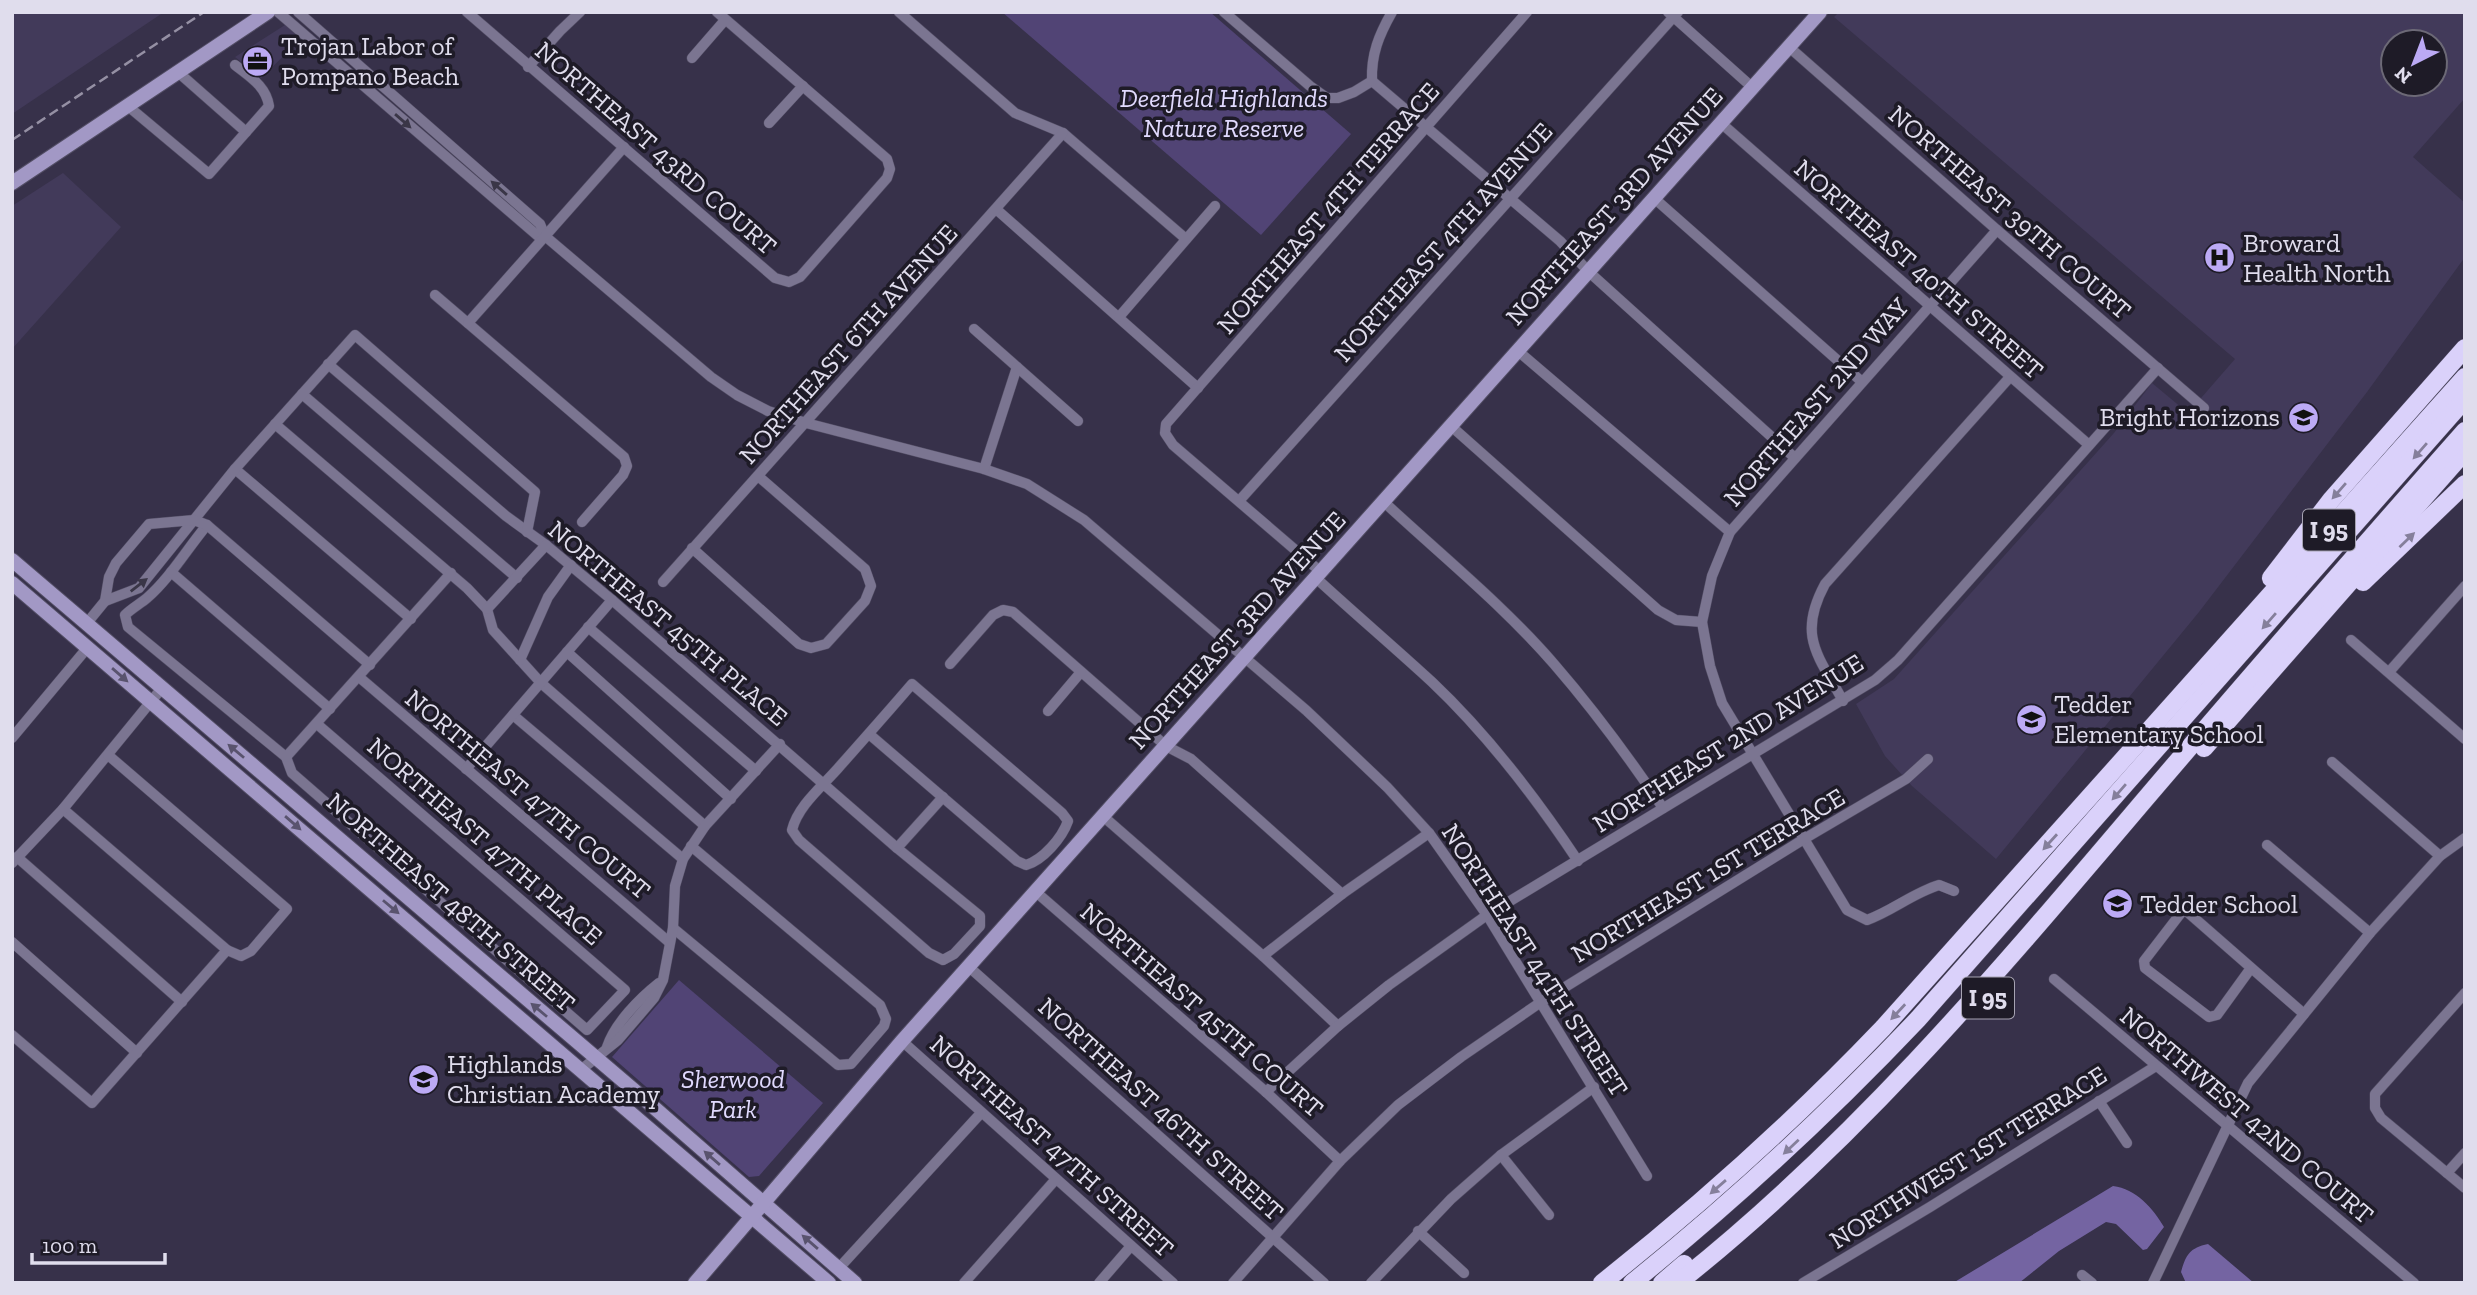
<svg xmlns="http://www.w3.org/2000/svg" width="2477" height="1295" font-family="'Zilla Slab',serif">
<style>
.built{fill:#423a5a;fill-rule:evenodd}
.green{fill:#514475}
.water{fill:#7464a2}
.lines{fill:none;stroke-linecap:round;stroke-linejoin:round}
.street-casing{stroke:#524d64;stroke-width:11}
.secondary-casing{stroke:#524d64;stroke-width:16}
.highway-casing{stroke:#524d64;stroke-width:19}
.street{stroke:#7b7591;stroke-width:10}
.secondary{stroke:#a298c5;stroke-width:14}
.highway{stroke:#dad1fa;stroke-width:18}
.rail{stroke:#9590a4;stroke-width:2.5;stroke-dasharray:10 5;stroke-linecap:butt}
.oneway{fill:#3a3647}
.oneway2{fill:#857f9b}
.oneway3{fill:#59536e}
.labels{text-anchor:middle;stroke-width:7;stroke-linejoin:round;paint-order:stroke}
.shield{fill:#1e1b27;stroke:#a6a3b2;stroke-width:2}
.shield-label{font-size:24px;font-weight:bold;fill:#e0dded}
.poi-label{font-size:26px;fill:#e0dded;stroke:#1e1b27;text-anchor:start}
.park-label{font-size:26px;font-style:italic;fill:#e1dafe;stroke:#1e1b27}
.street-label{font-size:26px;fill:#e0dded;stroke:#1e1b27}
</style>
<rect width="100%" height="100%" fill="#37314a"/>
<g class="built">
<path d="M12 12H164L12 114Z"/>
<path d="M1839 12H2465V98L2413 157 2465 203V257L2367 392 2199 612 1996 859 1912 786 1885 756 1856 704 1894 679 2114 433 2152 383 2188 413 2235 359 1834 17ZM2393 42H2435V84H2393Z"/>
<path d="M285 25 302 38 261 78 235 57Z"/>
<path d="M63 173 121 227 12 349V206Z"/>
</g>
<g class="green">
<path d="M1002 12H1210L1351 134 1261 235Z"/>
<path d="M679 980 823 1103 759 1176 749 1177 612 1057Z"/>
</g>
<g class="water">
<path d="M2113 1186C2136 1189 2153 1208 2164 1227L2147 1249 2143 1250 2116 1224 2106 1222 2059 1251 2019 1283H1953Z"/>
<path d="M2208 1244 2254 1283H2186L2181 1272C2186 1254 2190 1248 2208 1244Z"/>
</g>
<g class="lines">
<defs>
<g id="street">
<path d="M278 12 538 236H545"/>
<path d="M298 12 540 224 545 236 711 377 737 395 768 411 806 423 984 469 1027 484 1084 520 1307 711 1387 787 1429 833 1487 915 1647 1176"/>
<path d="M467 12 775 278 789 282 800 277 887 178 890 169 887 159 717 12"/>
<path d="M899 12 1015 113 1063 133 1186 239"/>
<path d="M1224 12 1310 86 1327 98H1338L1354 92 1372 81 1560 241 1589 272 1795 458"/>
<path d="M1668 12 1753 88"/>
<path d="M1789 47 1997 230 2204 408"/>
<path d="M692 58 725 20"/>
<path d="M528 67 560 31 580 12"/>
<path d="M179 73 246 132"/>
<path d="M1372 81C1371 54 1379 35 1392 12"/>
<path d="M129 107 209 174 269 106C266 86 250 77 235 65"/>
<path d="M769 123 803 86"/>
<path d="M1721 123 2089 445"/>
<path d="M1654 198 1861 381"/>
<path d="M996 209 1198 388"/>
<path d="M435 295 624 457 627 466 623 475 582 522"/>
<path d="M1119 317 1215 206"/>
<path d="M468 323 624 147"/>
<path d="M974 329 1078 421"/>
<path d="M1518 351 1730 532"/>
<path d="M328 364 506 516 546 545 612 600 897 848 980 916V926L954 954 943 960 929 953 799 840 792 830C798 805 824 785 840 766 864 739 888 712 912 684L1062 813 1068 821C1062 838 1043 860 1026 865L1017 861 869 734"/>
<path d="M302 394 517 578"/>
<path d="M275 424 467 588 487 609 493 630 541 683 705 826"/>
<path d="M1451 426 1658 610 1676 620 1702 622 1710 666 1722 703 1847 910 1867 920C1892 911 1913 893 1939 885L1954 891"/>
<path d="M235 469 411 619"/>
<path d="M984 469 1017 367"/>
<path d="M1239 501 1678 12"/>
<path d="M1384 502C1441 555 1503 605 1554 664 1593 709 1630 759 1663 808"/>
<path d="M207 525C187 549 170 578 147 598 140 604 132 608 125 615L128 627 286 757 292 773 587 1030 625 990 317 724"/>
<path d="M692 548 799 644 811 648 826 644 865 601 871 586 865 569 758 476"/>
<path d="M171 572 330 709"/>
<path d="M1321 572 1173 445 1165 433 1166 424 1527 12"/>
<path d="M1316 578C1354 613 1394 647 1432 682 1487 734 1536 798 1578 861"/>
<path d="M663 582 1063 133"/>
<path d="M105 601 139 588 235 469 355 335 535 492 527 532"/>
<path d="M487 609 546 545"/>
<path d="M1702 622 1712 576 1730 532 1997 230"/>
<path d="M87 623 105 601 109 577 116 563 149 524 194 520 207 525 370 665"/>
<path d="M588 627 756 771"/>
<path d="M2351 640 2465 739"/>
<path d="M567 652 731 799"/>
<path d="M520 660 548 597 571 565"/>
<path d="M950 664 993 615 1003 610 1013 612 1166 746 1191 759 1342 894"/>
<path d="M2389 672 2465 586"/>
<path d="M359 677 669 942"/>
<path d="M1843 701C1818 655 1797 636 1825 584L2010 377"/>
<path d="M1048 711 1081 672"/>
<path d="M513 715 683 859"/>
<path d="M12 738 88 647"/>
<path d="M286 757 451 573"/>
<path d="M2332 762 2440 856"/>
<path d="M466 769 612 600"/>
<path d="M63 809 227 950"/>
<path d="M1104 817 1263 956 1338 1026"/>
<path d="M2267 845 2370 933"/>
<path d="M897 848 943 797"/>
<path d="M17 857 182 1002"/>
<path d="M12 863 63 809 162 688"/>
<path d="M1036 892 1266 1092 1340 1161"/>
<path d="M673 928 838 1065 851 1064 884 1026 886 1019 880 1005 691 846"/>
<path d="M12 942 137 1053"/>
<path d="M1263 956 1342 894 1429 833"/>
<path d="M969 967 1324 1283"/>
<path d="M2251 968 2217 1015 2209 1017 2145 968 2144 961 2184 909 2304 1014"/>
<path d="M2054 979 2414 1283"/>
<path d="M2465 993 2375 1094V1108L2381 1118 2465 1188"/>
<path d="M12 1035 92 1103 227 950 241 956 251 951 287 909 108 755"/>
<path d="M902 1041 1173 1283"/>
<path d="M607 1047C615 1023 640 998 659 983"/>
<path d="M582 1069 618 1040 654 998 663 980 673 928 675 886 683 859 705 826 780 744"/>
<path d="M1266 1092 1338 1026 1389 985 1487 915 1875 680 1898 660 2158 368"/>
<path d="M2099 1101 2127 1143"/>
<path d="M1501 1155 1549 1215"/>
<path d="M2447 1173 2465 1153"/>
<path d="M1418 1231 1464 1273"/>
<path d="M839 1268 981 1113"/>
<path d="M2082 1275 2092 1283"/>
<path d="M964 1283 1056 1179"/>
<path d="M1099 1283 1131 1246"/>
<path d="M1233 1283 1340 1161 1398 1105 1461 1057 1541 1002 1804 839 1906 779 1928 759"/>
<path d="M1371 1283 1451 1199 1501 1155 1594 1087"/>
<path d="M1803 1283 1930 1207 2156 1066"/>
<path d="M2153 1283 2248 1083 2370 933 2440 856 2465 838"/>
</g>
<g id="secondary">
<path d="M12 183 268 12"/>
<path d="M12 560 642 1097 855 1283"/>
<path d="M12 583 829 1283"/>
<path d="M695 1283 902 1041 1820 12"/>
</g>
<g id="highway">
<path d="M2271 578 2331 500 2465 348"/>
<path d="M2363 582 2465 484"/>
<path d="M2204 748 2465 451"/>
<path d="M1602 1283C1702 1204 1795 1120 1883 1028L2465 377"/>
<path d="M1632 1283C1734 1201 1828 1114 1918 1019L2465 399"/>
<path d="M1662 1283 1684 1264"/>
<path d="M1678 1283C1857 1141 2000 970 2147 797 2252 674 2358 552 2465 431"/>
</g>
</defs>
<use href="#street" class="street-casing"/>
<use href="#secondary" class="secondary-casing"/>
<use href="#highway" class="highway-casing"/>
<use href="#street" class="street"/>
<use href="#secondary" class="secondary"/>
<use href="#highway" class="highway"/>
<path class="rail" d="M12 140 204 12"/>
</g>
<defs><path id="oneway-solid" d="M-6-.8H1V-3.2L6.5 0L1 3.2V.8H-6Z" transform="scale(1.75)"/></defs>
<g class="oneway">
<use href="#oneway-solid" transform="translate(403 121) rotate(41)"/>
<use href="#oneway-solid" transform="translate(499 188) rotate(-139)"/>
<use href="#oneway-solid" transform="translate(139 585) rotate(-38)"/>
</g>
<g class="oneway2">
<use href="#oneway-solid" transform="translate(2420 451) rotate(131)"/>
<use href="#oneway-solid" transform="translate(2339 491) rotate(131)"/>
<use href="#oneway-solid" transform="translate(2407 540) rotate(-44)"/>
<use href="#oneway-solid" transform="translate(2269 621) rotate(131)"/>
<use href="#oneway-solid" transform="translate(2119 792) rotate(131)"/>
<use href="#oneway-solid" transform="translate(2050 842) rotate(132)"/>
<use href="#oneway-solid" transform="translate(1898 1012) rotate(133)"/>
<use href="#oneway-solid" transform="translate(1791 1147) rotate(137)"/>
<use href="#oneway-solid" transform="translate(1718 1187) rotate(139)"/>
</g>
<g class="oneway3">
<use href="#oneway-solid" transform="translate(120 675) rotate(41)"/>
<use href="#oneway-solid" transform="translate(236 751) rotate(-140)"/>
<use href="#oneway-solid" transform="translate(293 823) rotate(41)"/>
<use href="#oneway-solid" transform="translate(391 907) rotate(40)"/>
<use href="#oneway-solid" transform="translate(539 1010) rotate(-140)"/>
<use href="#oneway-solid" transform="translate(712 1158) rotate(-139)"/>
<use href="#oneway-solid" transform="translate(810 1242) rotate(-139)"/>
</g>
<defs>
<symbol id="office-disc" viewBox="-11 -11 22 22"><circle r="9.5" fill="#bcaaf5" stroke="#1e1b27"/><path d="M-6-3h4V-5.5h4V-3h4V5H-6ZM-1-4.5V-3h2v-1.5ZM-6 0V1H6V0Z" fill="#111"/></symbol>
<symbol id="hospital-disc" viewBox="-11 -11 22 22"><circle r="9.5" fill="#bcaaf5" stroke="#1e1b27"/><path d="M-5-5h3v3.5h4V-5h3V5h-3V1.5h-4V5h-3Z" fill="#111"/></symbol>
<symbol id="school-disc" viewBox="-11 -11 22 22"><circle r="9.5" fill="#bcaaf5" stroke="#1e1b27"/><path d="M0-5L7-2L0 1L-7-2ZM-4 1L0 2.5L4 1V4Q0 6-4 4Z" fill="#111"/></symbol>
</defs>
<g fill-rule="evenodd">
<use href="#office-disc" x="240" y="44" width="35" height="35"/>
<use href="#hospital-disc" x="2202" y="240" width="35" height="35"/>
<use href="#school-disc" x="2286" y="400" width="35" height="35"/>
<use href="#school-disc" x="2014" y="702" width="35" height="35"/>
<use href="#school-disc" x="2100" y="886" width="35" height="35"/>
<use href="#school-disc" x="406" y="1062" width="35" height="35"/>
</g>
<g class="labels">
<g class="shield">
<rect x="2303" y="509.5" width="52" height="41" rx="5"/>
<rect x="1962" y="977.5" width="52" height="41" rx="5"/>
</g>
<g class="shield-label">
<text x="2329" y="538">I 95</text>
<text x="1988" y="1006">I 95</text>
</g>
<g class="poi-label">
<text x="281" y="55">Trojan Labor of<tspan x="281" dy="30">Pompano Beach</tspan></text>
<text x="2243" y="252">Broward<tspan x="2243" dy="30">Health North</tspan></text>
<text x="2280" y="426" text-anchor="end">Bright Horizons</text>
<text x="2054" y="713">Tedder<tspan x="2054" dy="30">Elementary School</tspan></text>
<text x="2140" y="913">Tedder School</text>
<text x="447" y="1073">Highlands<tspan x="447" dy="30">Christian Academy</tspan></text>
</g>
<g class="park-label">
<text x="1224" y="107">Deerfield Highlands<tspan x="1224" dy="30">Nature Reserve</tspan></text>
<text x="733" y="1088">Sherwood<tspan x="733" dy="30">Park</tspan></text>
</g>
<g class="street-label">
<text transform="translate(656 148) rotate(41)" y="9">NORTHEAST 43RD COURT</text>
<text transform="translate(1614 206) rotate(-48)" y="9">NORTHEAST 3RD AVENUE</text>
<text transform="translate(1328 208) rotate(-49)" y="9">NORTHEAST 4TH TERRACE</text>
<text transform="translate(2010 212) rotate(41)" y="9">NORTHEAST 39TH COURT</text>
<text transform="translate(1443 242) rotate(-48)" y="9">NORTHEAST 4TH AVENUE</text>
<text transform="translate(1919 269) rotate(41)" y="9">NORTHEAST 40TH STREET</text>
<text transform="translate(848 344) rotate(-48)" y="9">NORTHEAST 6TH AVENUE</text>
<text transform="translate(1816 402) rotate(-49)" y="9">NORTHEAST 2ND WAY</text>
<text transform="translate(668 623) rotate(40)" y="9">NORTHEAST 45TH PLACE</text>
<text transform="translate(1237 630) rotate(-48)" y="9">NORTHEAST 3RD AVENUE</text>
<text transform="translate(1728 743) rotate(-32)" y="9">NORTHEAST 2ND AVENUE</text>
<text transform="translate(528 794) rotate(40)" y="9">NORTHEAST 47TH COURT</text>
<text transform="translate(485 841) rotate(41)" y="9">NORTHEAST 47TH PLACE</text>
<text transform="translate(1708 875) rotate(-31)" y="9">NORTHEAST 1ST TERRACE</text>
<text transform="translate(451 902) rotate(41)" y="9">NORTHEAST 48TH STREET</text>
<text transform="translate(1535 960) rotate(57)" y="9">NORTHEAST 44TH STREET</text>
<text transform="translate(1202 1010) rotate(41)" y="9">NORTHEAST 45TH COURT</text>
<text transform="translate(1161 1109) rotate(42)" y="9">NORTHEAST 46TH STREET</text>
<text transform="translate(2247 1115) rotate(40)" y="9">NORTHWEST 42ND COURT</text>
<text transform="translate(1052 1146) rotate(42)" y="9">NORTHEAST 47TH STREET</text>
<text transform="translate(1968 1157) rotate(-32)" y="9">NORTHWEST 1ST TERRACE</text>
</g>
</g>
<rect width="2477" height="1295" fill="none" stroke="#e0dded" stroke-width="28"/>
<g transform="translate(2414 63) rotate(222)"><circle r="33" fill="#1e1b27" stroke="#6c6976" stroke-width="2"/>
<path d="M0-5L12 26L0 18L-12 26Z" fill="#bcaaf5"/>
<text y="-10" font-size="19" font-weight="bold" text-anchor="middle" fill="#e0dded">N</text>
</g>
<path d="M32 1253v10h133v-10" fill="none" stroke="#e0dded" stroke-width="3.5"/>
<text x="42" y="1253" font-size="21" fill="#e0dded" stroke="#1e1b27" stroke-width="5" paint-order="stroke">100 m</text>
</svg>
